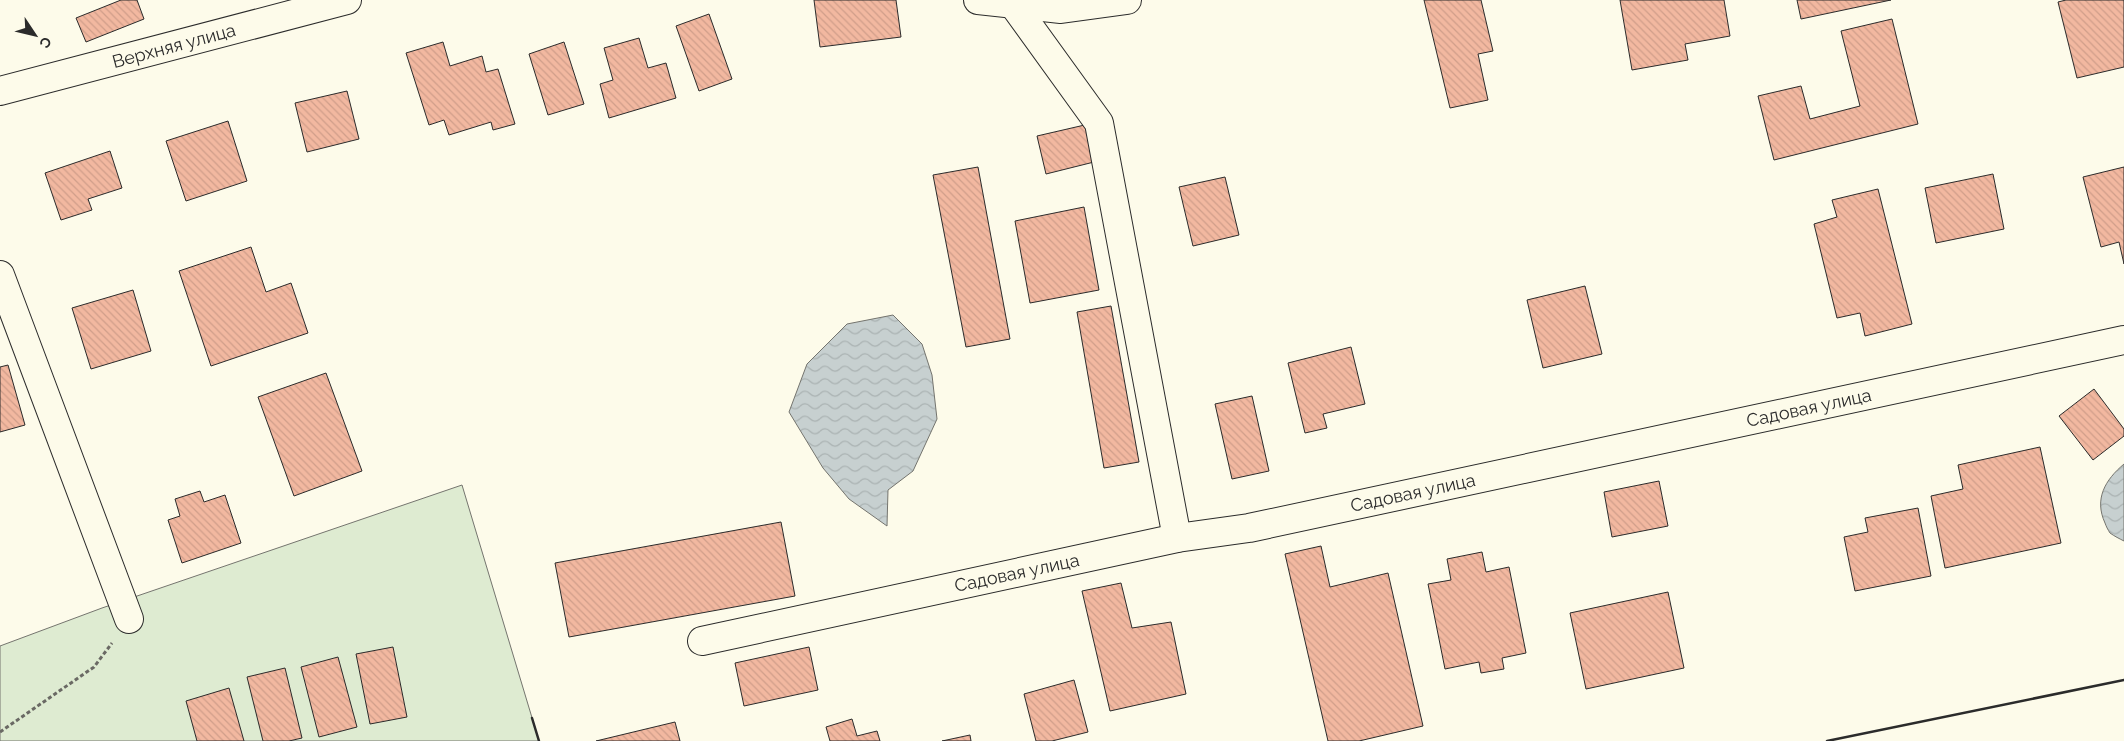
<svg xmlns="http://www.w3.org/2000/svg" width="2124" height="741" font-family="Raleway,sans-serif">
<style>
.grass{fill:#deebd1;stroke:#74746e}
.water{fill:url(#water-waves);stroke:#74746e}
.building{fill:url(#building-back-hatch);stroke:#2b2b2b}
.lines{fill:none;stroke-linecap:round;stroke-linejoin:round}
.minor-casing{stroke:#2b2b2b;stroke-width:30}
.path{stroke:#6a6964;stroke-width:3;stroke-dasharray:4 2.5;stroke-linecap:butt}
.minor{stroke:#fdfbea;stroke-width:28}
.wall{stroke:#2b2b2b;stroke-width:2.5}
.labels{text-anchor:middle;stroke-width:4;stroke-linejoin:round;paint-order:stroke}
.street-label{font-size:18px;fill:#2b2b2b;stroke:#fdfbea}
</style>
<defs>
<pattern id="water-waves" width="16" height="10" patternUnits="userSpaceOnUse" patternTransform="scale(1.25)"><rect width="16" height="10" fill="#c7d0d0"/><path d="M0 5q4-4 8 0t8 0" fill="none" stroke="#abb3b3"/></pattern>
<pattern id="building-back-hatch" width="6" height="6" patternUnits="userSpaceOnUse" patternTransform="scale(1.25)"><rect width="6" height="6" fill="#f2b8a0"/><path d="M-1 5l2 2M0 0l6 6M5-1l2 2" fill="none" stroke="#d09e8a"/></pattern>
</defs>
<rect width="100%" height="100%" fill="#fdfbea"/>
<path class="grass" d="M462 485 539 741H0V646L102 608Z"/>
<g class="water">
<path d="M893 315 922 344 932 375 937 419 913 471 888 490 887 526 849 499 823 468 789 412 807 364 847 324Z"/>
<path d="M2124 464V541C2120 539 2114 536 2110 533 2108 530 2106 526 2105 523 2094 499 2105 480 2124 464Z"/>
</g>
<g class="building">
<path d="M121 0H137L144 19 86 42 76 18Z"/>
<path d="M814 0H896L901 37 820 47Z"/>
<path d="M1424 0H1481L1493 51 1478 54 1488 100 1450 108Z"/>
<path d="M1620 0H1724L1730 36 1685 44 1688 60 1632 70Z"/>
<path d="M1797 0H1891L1801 19Z"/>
<path d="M2066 0H2124V67L2077 78 2058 2Z"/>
<path d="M709 14 732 79 699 91 676 26Z"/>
<path d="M1892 19 1918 124 1774 160 1758 96 1801 86 1810 119 1860 106 1841 31Z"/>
<path d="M639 38 648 68 666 63 676 98 609 118 600 84 613 80 604 48Z"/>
<path d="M443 42 450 66 482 56 486 72 498 69 515 124 493 130 491 122 449 135 444 120 429 125 406 53Z"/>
<path d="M564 42 584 104 548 115 529 54Z"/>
<path d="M347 91 359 139 307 152 295 103Z"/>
<path d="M228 121 247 181 186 201 166 141Z"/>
<path d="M1089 124 1098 161 1046 174 1037 136Z"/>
<path d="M110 151 122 188 88 199 92 210 61 220 45 173Z"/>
<path d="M978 167 1010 339 966 347 933 175Z"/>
<path d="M2124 167V264L2119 242 2101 247 2083 177Z"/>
<path d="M1993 174 2004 229 1936 243 1925 188Z"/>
<path d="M1225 177 1239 235 1193 246 1179 187Z"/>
<path d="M1878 189 1912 324 1865 336 1860 313 1837 318 1814 224 1837 217 1832 200Z"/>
<path d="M1084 207 1099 290 1030 303 1015 221Z"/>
<path d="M251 247 266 292 291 283 308 333 211 366 179 271Z"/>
<path d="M1585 286 1602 354 1543 368 1527 300Z"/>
<path d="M133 290 151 351 91 369 72 308Z"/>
<path d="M1111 306 1139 462 1104 468 1077 312Z"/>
<path d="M1351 347 1365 404 1323 414 1327 428 1305 433 1288 363Z"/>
<path d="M8 365 25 425 0 432V367Z"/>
<path d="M326 373 362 471 294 496 258 397Z"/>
<path d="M2094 389 2124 429V436L2093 460 2059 416Z"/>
<path d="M1252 396 1269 471 1232 479 1215 404Z"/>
<path d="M2040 447 2061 543 1945 568 1931 496 1963 489 1958 465Z"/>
<path d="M1659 481 1668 526 1612 537 1604 492Z"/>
<path d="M200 491 204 502 225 495 241 543 182 563 168 520 180 516 175 499Z"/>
<path d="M1918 508 1931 576 1855 591 1844 537 1868 532 1865 518Z"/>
<path d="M781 522 795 596 569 637 555 563Z"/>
<path d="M1321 546 1330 587 1388 573 1423 726 1359 741H1328L1285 554Z"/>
<path d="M1482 552 1486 572 1509 567 1526 653 1502 658 1504 669 1481 673 1479 662 1445 669 1428 584 1451 580 1447 559Z"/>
<path d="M1121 583 1132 628 1171 622 1186 694 1110 711 1082 591Z"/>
<path d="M1668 592 1684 668 1586 689 1570 613Z"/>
<path d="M393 647 407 717 370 724 356 654Z"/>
<path d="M809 647 818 690 744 706 735 663Z"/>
<path d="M338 657 357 727 319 737 301 667Z"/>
<path d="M285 668 302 738 289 741H263L247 677Z"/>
<path d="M1074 680 1088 732 1052 741H1036L1024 694Z"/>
<path d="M229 688 244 741H197L186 701Z"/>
<path d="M852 719 857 736 877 731 880 741H830L826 727Z"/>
<path d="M675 722 680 741H596Z"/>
<path d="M970 735 971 741H942Z"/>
</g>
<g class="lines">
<defs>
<g id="minor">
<path d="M978 0 1061 9 1127 0"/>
<path d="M1013 4 1099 123 1177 538"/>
<path d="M0 91 347 0"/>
<path d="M0 275 129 619"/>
<path d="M702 641 1177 538 1249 528 2124 340"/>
</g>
</defs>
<use href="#minor" class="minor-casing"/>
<path class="path" d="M0 732 94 667 112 643"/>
<use href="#minor" class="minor"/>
<g class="wall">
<path d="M532 718 539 741"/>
<path d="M1827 741 2124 680"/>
</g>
</g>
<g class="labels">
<g class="street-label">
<text transform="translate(174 46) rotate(-15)" y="6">Верхняя улица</text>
<text transform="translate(1809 408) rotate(-12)" y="6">Садовая улица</text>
<text transform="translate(1413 493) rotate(-12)" y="6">Садовая улица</text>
<text transform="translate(1017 573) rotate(-12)" y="6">Садовая улица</text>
</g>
</g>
<g transform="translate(35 35) rotate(125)" stroke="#fdfbea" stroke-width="4" paint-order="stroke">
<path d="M0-4L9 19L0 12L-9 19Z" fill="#2b2b2b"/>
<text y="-8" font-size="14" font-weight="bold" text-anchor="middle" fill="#2b2b2b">С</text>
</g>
</svg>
